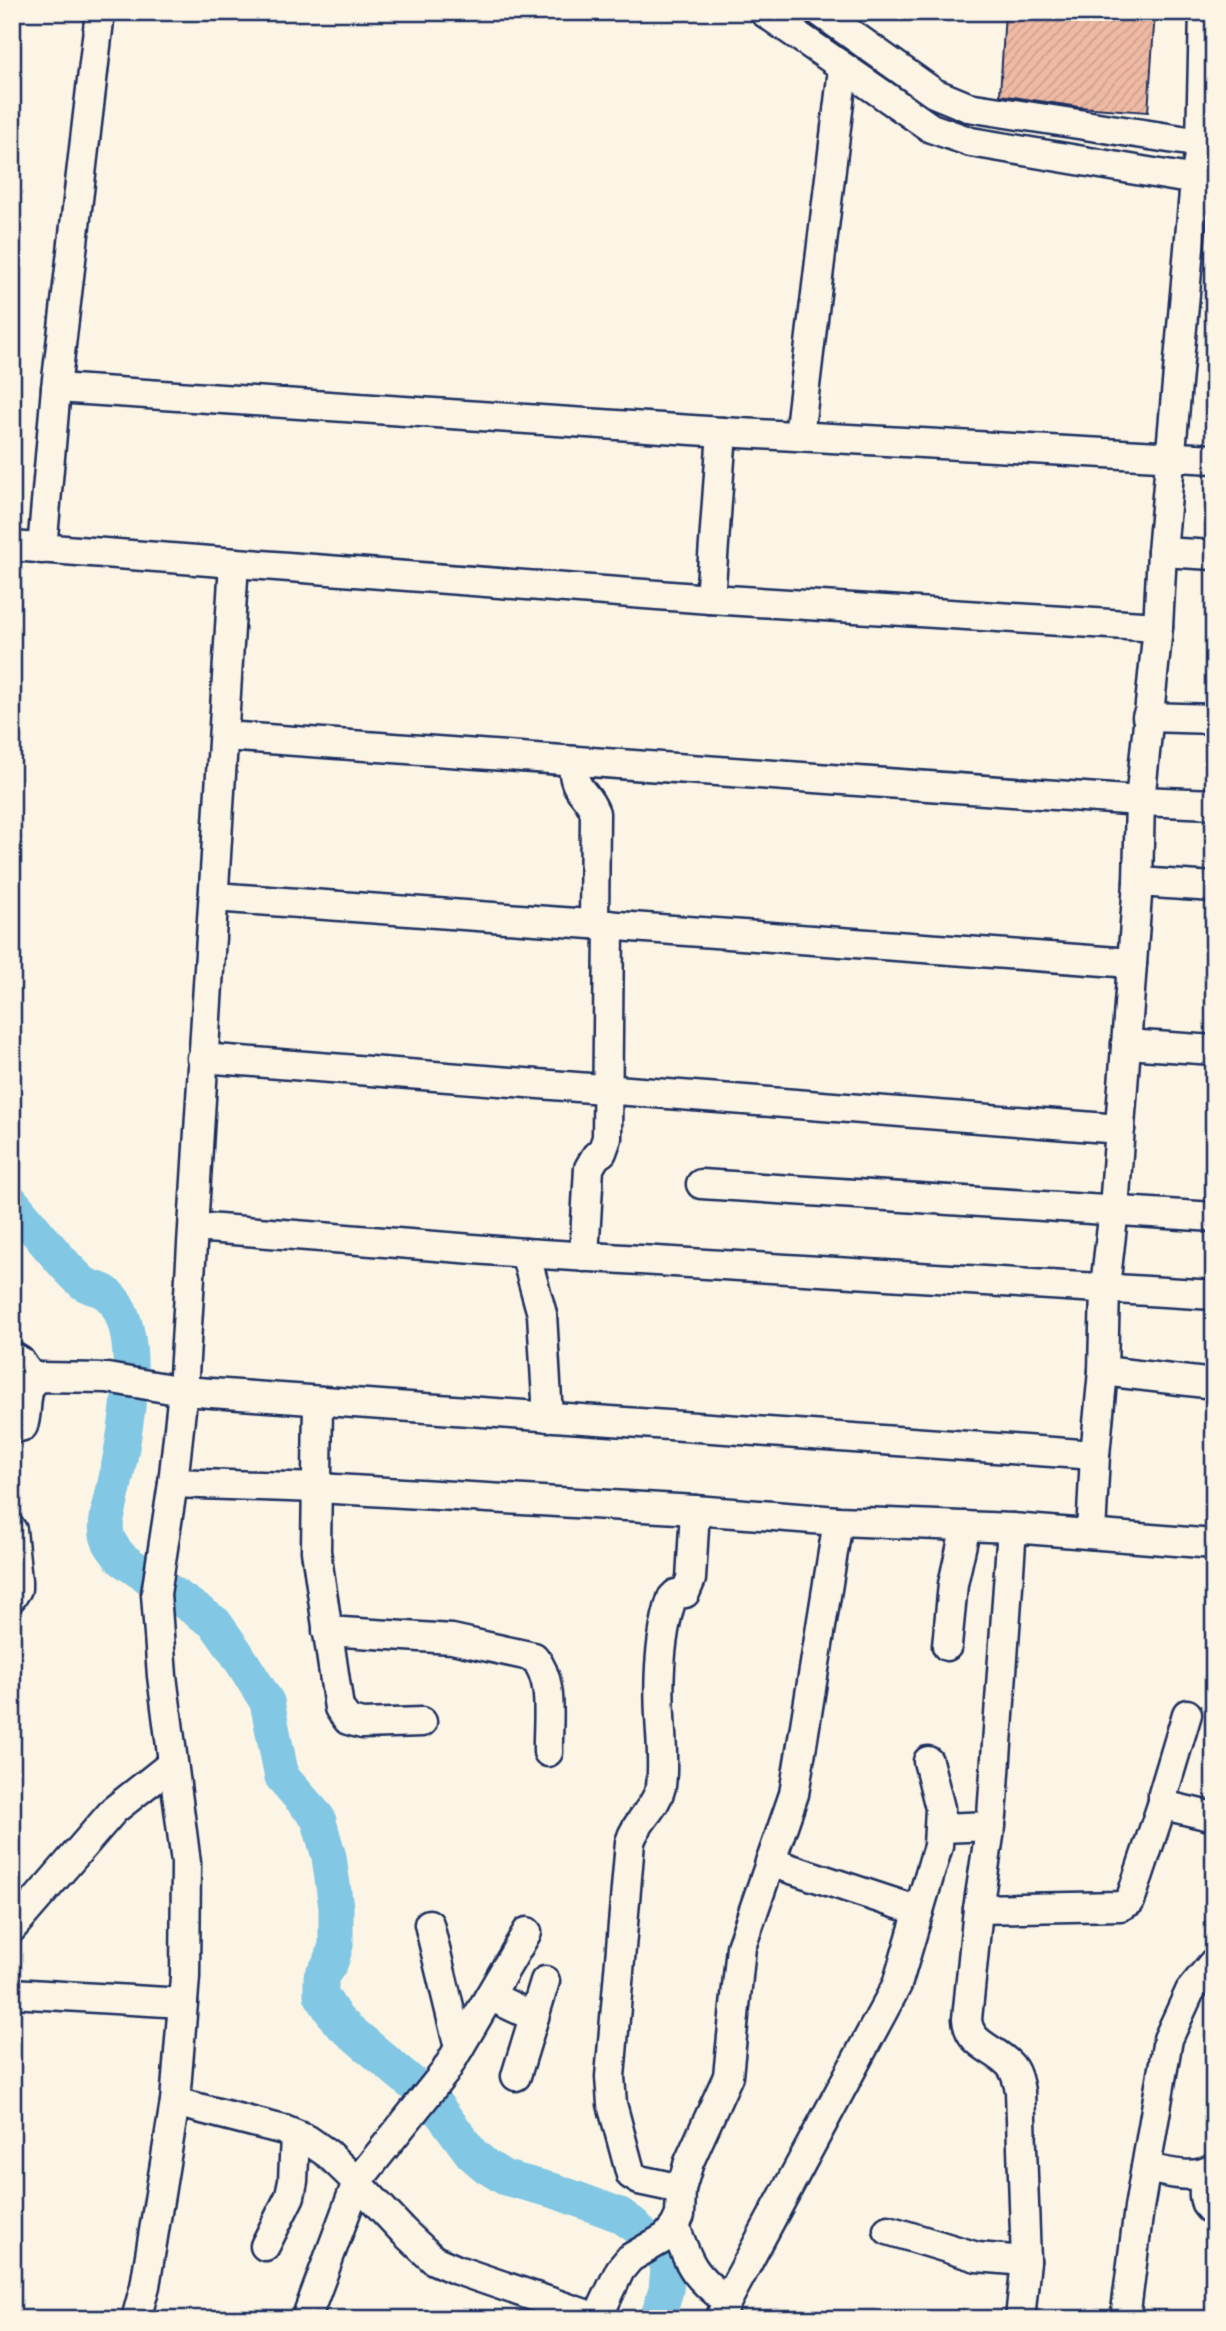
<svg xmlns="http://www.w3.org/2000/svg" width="1226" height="2331" font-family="'Comic Neue',sans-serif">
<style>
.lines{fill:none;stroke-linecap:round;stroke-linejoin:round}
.river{stroke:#82c7e3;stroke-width:35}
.building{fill:url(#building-hatch);stroke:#1b2f5e;stroke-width:2}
.minor-casing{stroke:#1b2f5e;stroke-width:33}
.minor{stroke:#fcf5e5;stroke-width:28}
</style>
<defs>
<pattern id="building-hatch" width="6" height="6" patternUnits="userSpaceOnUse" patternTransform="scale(1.75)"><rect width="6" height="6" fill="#efbaa3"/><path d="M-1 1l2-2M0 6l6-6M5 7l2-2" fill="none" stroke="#cca08f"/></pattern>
</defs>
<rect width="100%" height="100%" fill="#fcf5e5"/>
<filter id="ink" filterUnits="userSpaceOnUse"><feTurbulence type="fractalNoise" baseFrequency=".0143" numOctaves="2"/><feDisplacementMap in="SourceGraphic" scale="14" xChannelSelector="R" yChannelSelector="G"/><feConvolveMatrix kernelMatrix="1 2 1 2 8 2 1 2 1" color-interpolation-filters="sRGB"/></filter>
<g filter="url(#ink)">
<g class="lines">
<path class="river" d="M12 1202C35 1229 56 1258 82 1282 89 1288 99 1288 106 1293 154 1329 118 1470 107 1519 104 1537 110 1545 122 1559L215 1623 237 1654 267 1702 282 1777 318 1818 329 1857 336 1907V1945L331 1962 321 1977V1995L338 2021 432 2100 472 2154 486 2166 505 2178 555 2191 620 2215 634 2225 665 2259 668 2267 666 2290 657 2319"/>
</g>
<path class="building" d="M1005 12H1155L1148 112 1079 107 1000 95Z"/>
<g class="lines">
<defs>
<g id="minor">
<path d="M764 12 931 128 971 142 1213 183"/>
<path d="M820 12 934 93 968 107 1214 145"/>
<path d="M56 388 722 432 1214 459"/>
<path d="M799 436 843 69"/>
<path d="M12 546 710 599 1158 627"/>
<path d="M42 549 56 388 100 12"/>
<path d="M1162 552 1214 555"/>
<path d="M710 599 722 432"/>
<path d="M1147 717 1214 719"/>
<path d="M224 736 1140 801 1214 804"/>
<path d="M573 761C573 794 586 789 595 813L594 924"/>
<path d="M1138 882 1214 887"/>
<path d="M214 897 1132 963"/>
<path d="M1126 1044 1214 1050"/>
<path d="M202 1058 1120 1129"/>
<path d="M701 1184 1214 1217"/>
<path d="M194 1227 525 1253 1214 1295"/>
<path d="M525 1253 542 1314 548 1417"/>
<path d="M584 1257 589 1168 596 1156 602 1152 607 1138 609 925"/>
<path d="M12 1356 20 1361 33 1380"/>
<path d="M1103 1371 1214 1384"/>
<path d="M318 1401 316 1551 339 1708 348 1720 362 1724 422 1722"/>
<path d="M12 1429 23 1426C29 1410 22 1385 39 1377L107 1378 183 1391 1095 1455"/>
<path d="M173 1483 318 1488 695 1510 838 1521 1012 1528 1214 1544"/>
<path d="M1012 1528 992 1816 978 1909 967 2019C969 2045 994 2048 1009 2064 1016 2071 1018 2081 1020 2091L1026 2261 1020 2319"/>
<path d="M12 1530 17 1581V1589L12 1597"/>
<path d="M1091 1534 1095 1455 1103 1371 1105 1287 1114 1209 1138 882 1140 801 1158 627 1162 552 1195 181 1201 142 1204 12"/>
<path d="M327 1631 452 1639 534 1657C555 1682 547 1721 548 1752"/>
<path d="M947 1646 953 1584 966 1526"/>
<path d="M1187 1714 1163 1794V1802L1172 1807 1214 1817"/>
<path d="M941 1828 991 1826"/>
<path d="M770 1862 919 1911"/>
<path d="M978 1909 1121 1906 1130 1901 1163 1802"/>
<path d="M429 1924 459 2048"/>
<path d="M12 1928 114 1810 172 1764"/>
<path d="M12 1993 183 2003"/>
<path d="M490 1996 534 2017"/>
<path d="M516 2076 545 1981"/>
<path d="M175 2102 284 2130 308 2140 328 2154 357 2182 404 2232 434 2260 457 2270 597 2318"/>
<path d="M1146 2168C1168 2172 1194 2181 1214 2168"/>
<path d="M1205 2174C1204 2188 1200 2204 1214 2212"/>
<path d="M681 2189 639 2180 631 2175 612 2104 610 2077 630 1842C636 1821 657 1807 661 1786 664 1762 661 1739 660 1716 658 1677 660 1635 672 1598L676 1594 685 1593 691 1579 695 1510"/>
<path d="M675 2226C689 2265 693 2275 727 2301"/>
<path d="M888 2230 977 2257 1026 2261"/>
<path d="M265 2246 290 2196 293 2181 295 2135"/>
<path d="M136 2319 145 2286 175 2102 185 1977 186 1863 162 1676 156 1594 173 1483 183 1391 234 563"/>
<path d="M306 2319 357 2182 445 2072 527 1932"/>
<path d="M597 2319 620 2270 630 2258 666 2237 675 2226 680 2215 681 2189 689 2162 728 2076 741 1947 794 1794 838 1521"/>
<path d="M720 2319 727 2301 897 1985 938 1846 940 1808 928 1761"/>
<path d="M1125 2319 1139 2208 1168 2039 1190 1991 1214 1962"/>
</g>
</defs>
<use href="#minor" class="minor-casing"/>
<use href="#minor" class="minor"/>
</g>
</g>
<rect width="1226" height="2331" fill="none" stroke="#fcf5e5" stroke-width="42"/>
<rect x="21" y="21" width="1184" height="2289" fill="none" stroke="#1b2f5e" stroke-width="2.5" filter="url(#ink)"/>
</svg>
